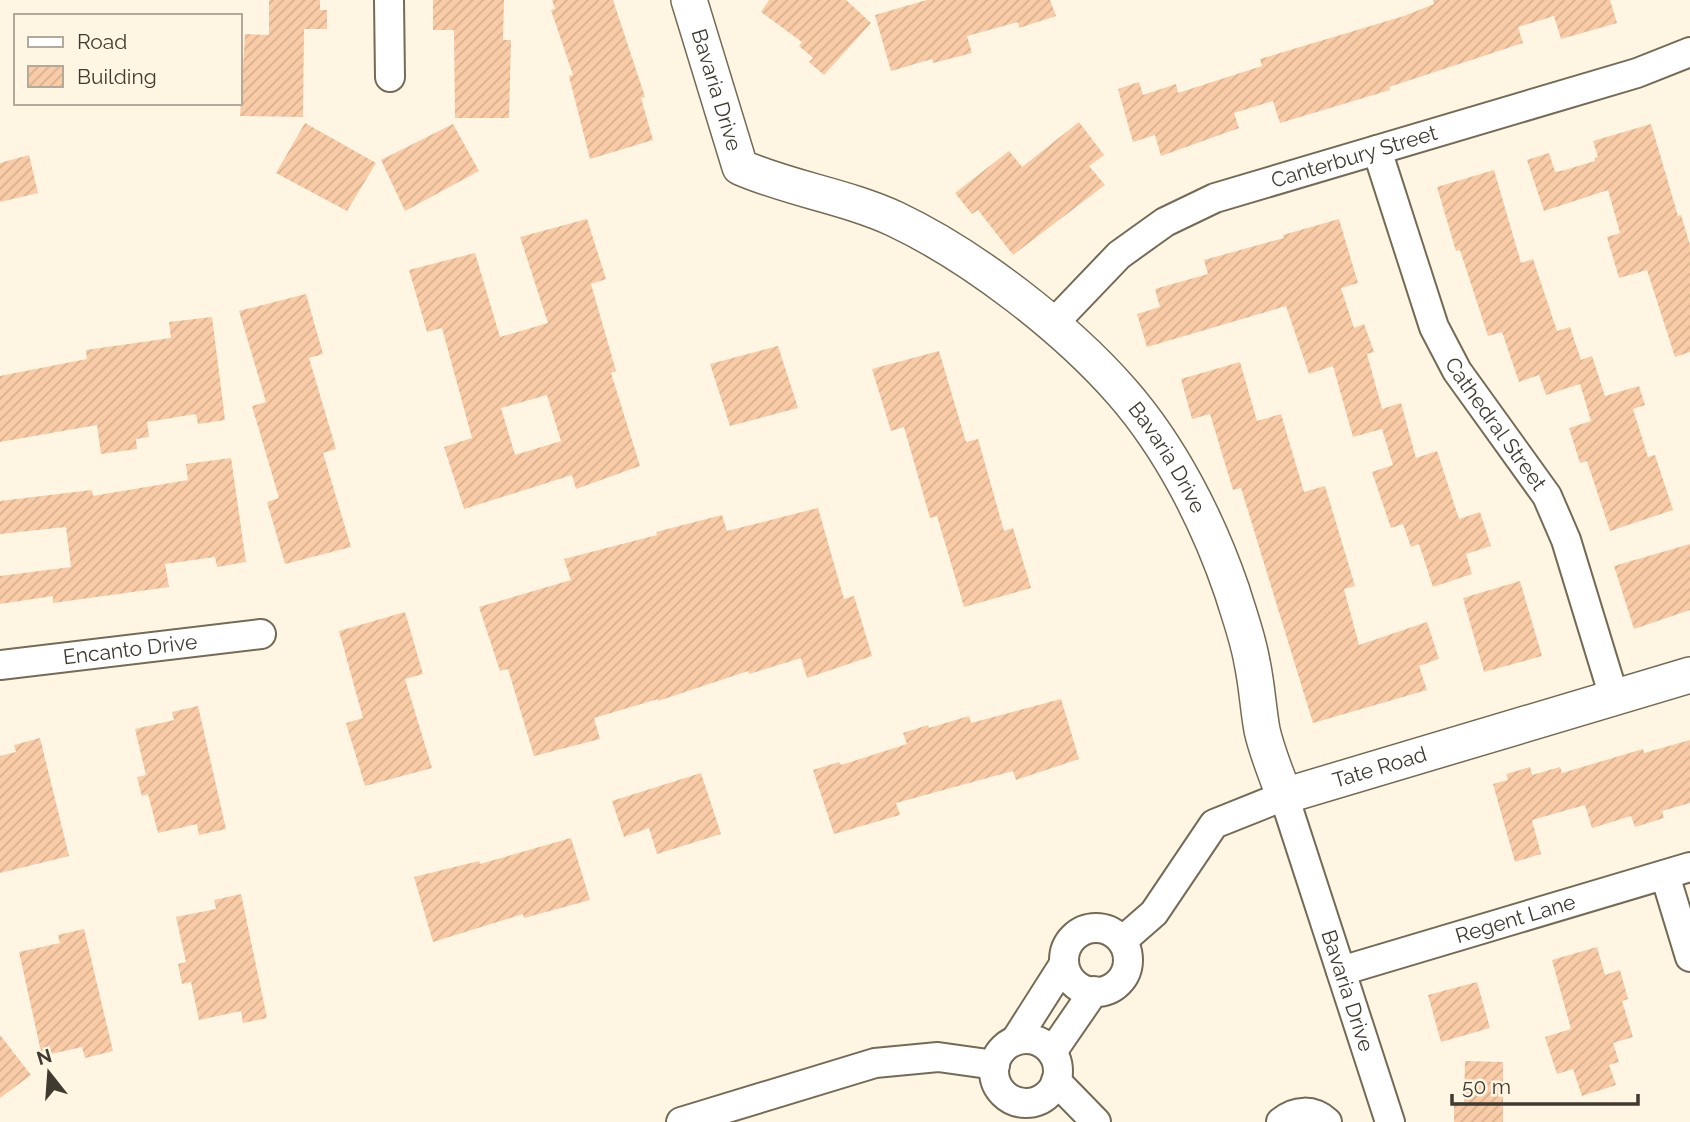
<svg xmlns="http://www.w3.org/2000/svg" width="1690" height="1122" font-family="Raleway,sans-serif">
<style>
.building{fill:url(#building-hatch);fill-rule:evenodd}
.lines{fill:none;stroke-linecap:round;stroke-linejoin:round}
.minor-casing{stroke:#746b56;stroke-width:32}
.tertiary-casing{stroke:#746b56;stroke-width:38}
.minor{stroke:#fff;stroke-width:28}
.tertiary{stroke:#fff;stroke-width:35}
.labels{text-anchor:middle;stroke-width:7;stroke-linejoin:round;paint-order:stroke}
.street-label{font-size:21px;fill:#3f3b31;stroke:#fef6e3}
</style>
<defs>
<pattern id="building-hatch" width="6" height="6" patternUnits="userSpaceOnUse" patternTransform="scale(1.75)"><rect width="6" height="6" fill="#f9cca7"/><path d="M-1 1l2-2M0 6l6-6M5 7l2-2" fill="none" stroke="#d6b090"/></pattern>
</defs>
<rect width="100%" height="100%" fill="#fef6e3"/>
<g class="building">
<path d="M269 0H320V10H327V29H304L303 117 240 116 245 34 269 35Z"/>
<path d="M433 0H504L503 40H511L509 118H455L454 30H433Z"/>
<path d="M552 0H613L645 97 641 98 653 140 590 159 569 76 573 75 551 10 555 9Z"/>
<path d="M769 0H846L871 23 824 75 809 62 813 58 799 46 802 42 761 12Z"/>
<path d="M927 0H1050L1056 16 1019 28 1018 22 967 36 972 53 933 63 932 59 891 71 875 15Z"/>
<path d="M1433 0H1610L1617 23 1561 39 1554 16 1518 27 1523 43 1389 87 1390 90 1280 123 1273 101 1234 113 1239 128 1161 156 1155 135 1133 142 1118 89 1139 82 1143 95 1176 84 1178 93 1262 66 1260 59 1404 16 1434 4Z"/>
<path d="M1079 122 1104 155 1089 166 1105 185 1013 255 978 210 972 214 955 193 1009 151 1022 167Z"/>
<path d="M305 123 376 163 347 211 276 173Z"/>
<path d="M453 124 479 171 405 211 381 160Z"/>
<path d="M1651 124 1678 216 1681 215 1690 245V352L1675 357 1647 270 1619 278 1607 237 1620 233 1608 190 1544 211 1527 160 1549 153 1555 172 1565 170 1595 161V158L1598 157 1593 141Z"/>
<path d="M29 155 38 193 0 202V163Z"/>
<path d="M1494 170 1521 263 1533 259 1557 331 1570 327 1581 360 1592 356 1605 396 1639 386 1645 405 1633 409 1648 457 1655 455 1673 510 1610 531 1587 461 1580 463 1569 428 1591 421 1580 384 1546 395 1539 375 1519 382 1502 332 1488 336 1460 250 1456 251 1437 187Z"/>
<path d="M587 219 606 279 591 284 616 371 611 373 640 466 576 489 572 475 464 509 444 447 472 438 442 328 427 332 409 270 475 253 500 337 548 323 520 237ZM547 395 561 441 515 455 501 408Z"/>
<path d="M1339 219 1358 283 1341 288 1354 328 1364 324 1374 352 1367 354 1382 409 1401 403 1416 458 1437 451 1459 519 1480 512 1491 546 1466 554 1472 574 1433 587 1419 544 1411 547 1403 524 1391 528 1372 472 1393 465 1382 429 1353 437 1333 366 1309 374 1286 306 1147 347 1137 314 1160 307 1155 289 1208 274 1204 260 1284 238 1283 235Z"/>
<path d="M306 294 323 354 309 358 336 449 323 453 351 547 285 564 267 502 279 498 252 406 266 402 239 311Z"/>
<path d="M212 317 225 420 198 424 196 414 147 422 149 437 136 439 137 449 101 454 97 425 0 442V376L87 359 86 350 171 338 169 322Z"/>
<path d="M778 346 798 408 730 426 710 364Z"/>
<path d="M939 351 966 442 978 439 1004 531 1013 528 1031 588 964 607 937 516 930 518 904 427 891 431 872 369Z"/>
<path d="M1240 362 1257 421 1281 414 1304 492 1325 486 1355 586 1344 589 1359 645 1427 622 1439 659 1419 666 1427 690 1313 723 1241 488 1233 490 1210 414 1192 419 1181 379Z"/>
<path d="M231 458 246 562 217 567 215 557 165 564 169 587 53 603V596L0 604V576L71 567 66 527 0 534V501L92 490 93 496 188 480 186 464Z"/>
<path d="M818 508 844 599 854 596 872 656 807 678 801 658 749 674 748 671 658 701V699L594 718 600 739 534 756 508 669 500 671 479 607 571 580 564 559 657 535 656 532 722 515 727 531Z"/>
<path d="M1690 544V610L1634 629 1614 566Z"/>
<path d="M1520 581 1542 656 1484 672 1463 598Z"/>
<path d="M405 612 423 674 405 679 432 768 365 786 346 723 363 718 339 631Z"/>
<path d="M1061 699 1079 759 1016 780 1013 771 896 803 900 815 834 834 813 770 839 762 841 765 907 744 903 733 928 725 929 728 969 716 971 723Z"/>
<path d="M198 706 226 829 199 835 197 824 158 833 148 794 142 796 137 777 146 775 135 729 174 720 172 712Z"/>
<path d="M40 738 69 856 0 873V756L16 752 14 745Z"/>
<path d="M1690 740V803L1662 811 1664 818 1635 827 1631 816 1592 828 1585 805 1532 820 1541 854 1515 862 1493 784 1508 780 1506 774 1530 767 1532 775 1560 767 1562 773 1643 749 1644 753Z"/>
<path d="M701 773 721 834 657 854 649 828 624 837 612 801Z"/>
<path d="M571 838 590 900 524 918 523 914 433 942 414 877 479 861 480 864Z"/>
<path d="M241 894 267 1018 243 1023 241 1011 199 1020 191 982 182 984 178 964 186 962 176 917 216 909 214 900Z"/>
<path d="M84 929 113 1051 85 1058 82 1047 42 1056 19 952 60 943 58 935Z"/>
<path d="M1597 947 1605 975 1620 970 1628 999 1622 1001 1633 1037 1613 1043 1619 1062 1609 1065 1616 1085 1582 1096 1573 1069 1557 1074 1545 1037 1571 1029 1552 960Z"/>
<path d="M1477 982 1490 1028 1441 1042 1428 995Z"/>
<path d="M0 1035 31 1075 0 1098Z"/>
<path d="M1465 1061 1503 1062V1122H1454V1102H1464Z"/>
</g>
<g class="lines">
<defs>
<g id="minor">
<path d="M389 0 390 77"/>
<path id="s1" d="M1377 150 1434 327 1457 371 1547 496 1566 540 1614 697"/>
<path id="s2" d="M1052 325 1119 255 1165 222 1215 198 1637 73 1690 52"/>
<path id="s3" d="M0 665 261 634"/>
<path d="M1665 875 1690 957"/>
<circle cx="1096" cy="960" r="32"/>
<path id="s4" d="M1122 941 1154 913 1214 824 1284 796 1390 1122"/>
<path id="s5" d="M1341 971 1690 867"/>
<circle cx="1026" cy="1071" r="32"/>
<path d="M1015 1041 1064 964"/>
<path d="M1052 1052 1094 991"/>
<path d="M1056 1081 1096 1122"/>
<path d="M681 1122 875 1063 938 1057 995 1065"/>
<path d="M1281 1122C1295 1110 1313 1109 1327 1122"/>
</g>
<g id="tertiary">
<path id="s6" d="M689 0 740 167C790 189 845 196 895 219 973 256 1065 327 1122 392 1171 448 1208 521 1232 591 1239 614 1248 638 1252 662 1257 685 1258 708 1262 730 1267 753 1277 775 1284 796L1690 675"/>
</g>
</defs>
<use href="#minor" class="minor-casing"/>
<use href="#tertiary" class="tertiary-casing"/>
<use href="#minor" class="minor"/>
<use href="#tertiary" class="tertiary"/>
</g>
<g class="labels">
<g class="street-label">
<text dy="7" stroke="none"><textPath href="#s6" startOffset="94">Bavaria Drive</textPath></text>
<text dy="7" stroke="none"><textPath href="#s2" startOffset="354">Canterbury Street</textPath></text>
<text dy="7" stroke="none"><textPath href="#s1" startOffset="301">Cathedral Street</textPath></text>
<text dy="7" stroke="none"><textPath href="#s6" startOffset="705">Bavaria Drive</textPath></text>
<text dy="7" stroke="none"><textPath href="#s3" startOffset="131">Encanto Drive</textPath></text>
<text dy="7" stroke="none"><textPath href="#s6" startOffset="1166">Tate Road</textPath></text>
<text dy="7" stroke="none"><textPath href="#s5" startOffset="182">Regent Lane</textPath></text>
<text dy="7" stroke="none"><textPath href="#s4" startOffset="430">Bavaria Drive</textPath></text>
</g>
</g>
<rect x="14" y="14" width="228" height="91" fill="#fef6e3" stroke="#b2ab9c" stroke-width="2"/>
<rect x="28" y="37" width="35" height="10" fill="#ffffff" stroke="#b2ab9c" stroke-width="2"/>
<text x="77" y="49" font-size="21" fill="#3f3b31">Road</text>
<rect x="28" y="66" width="35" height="21" fill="url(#building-hatch)" stroke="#b2ab9c" stroke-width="2"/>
<text x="77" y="84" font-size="21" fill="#3f3b31">Building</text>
<g transform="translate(49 1073) rotate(343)" stroke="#fef6e3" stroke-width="5" paint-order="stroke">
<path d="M0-5L12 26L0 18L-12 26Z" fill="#3f3b31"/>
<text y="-10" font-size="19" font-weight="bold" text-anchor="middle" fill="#3f3b31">N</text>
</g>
<path d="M1452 1094v10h186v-10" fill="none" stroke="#3f3b31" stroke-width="3.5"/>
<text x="1462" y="1094" font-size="21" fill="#3f3b31" stroke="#fef6e3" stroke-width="5" paint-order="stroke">50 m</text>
</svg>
